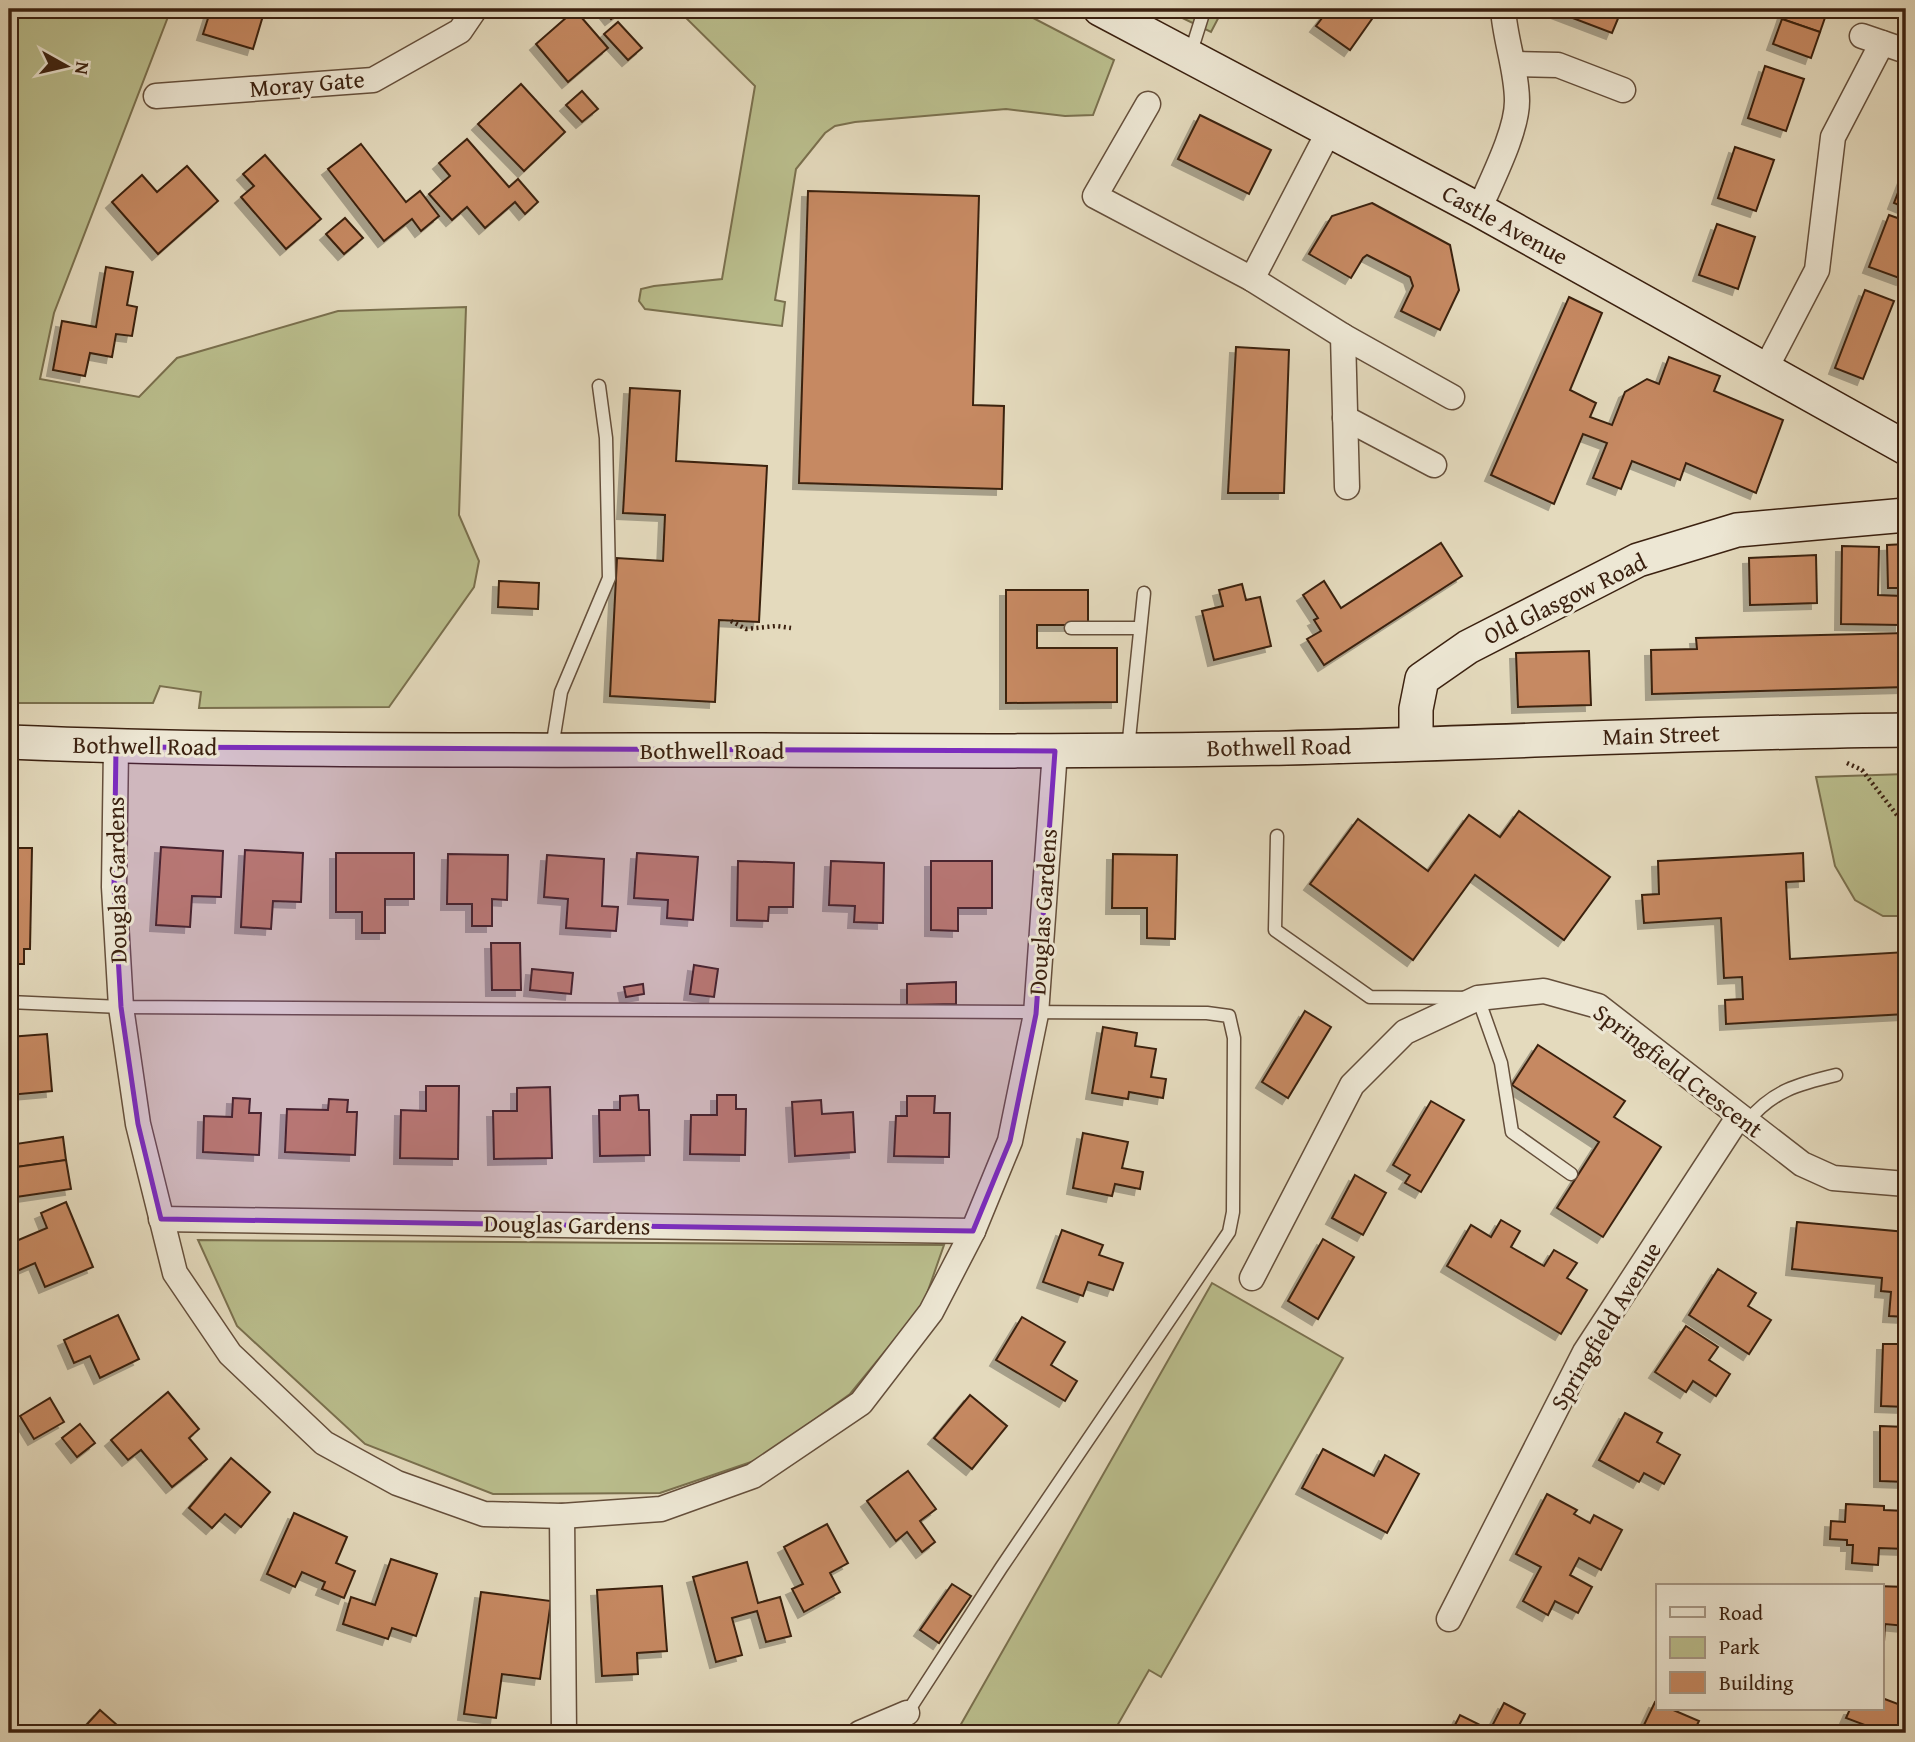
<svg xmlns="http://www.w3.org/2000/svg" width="1915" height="1742" font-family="'Gentium Book Plus',serif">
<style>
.green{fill:#babe8d;stroke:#7a704e;stroke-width:2}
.building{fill:#c68962;stroke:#3b2110;stroke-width:2;filter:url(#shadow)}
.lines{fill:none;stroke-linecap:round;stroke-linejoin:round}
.lane-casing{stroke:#654f3b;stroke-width:15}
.street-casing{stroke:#654f3b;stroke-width:27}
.secondary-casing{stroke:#3b2110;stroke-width:36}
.path{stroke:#3b2110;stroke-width:4.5;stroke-dasharray:2 3.5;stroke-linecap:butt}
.lane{stroke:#ede7d4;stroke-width:12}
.street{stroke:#ede7d4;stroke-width:24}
.secondary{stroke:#ede7d4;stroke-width:33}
.marked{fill:#7b2cbf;fill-opacity:0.2;stroke:#7b2cbf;stroke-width:5;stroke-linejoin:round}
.labels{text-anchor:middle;stroke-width:6;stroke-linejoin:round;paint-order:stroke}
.street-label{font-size:24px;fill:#3b2110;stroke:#ede7d4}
</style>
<defs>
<filter id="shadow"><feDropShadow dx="-6" dy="6" stdDeviation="0" flood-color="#0004"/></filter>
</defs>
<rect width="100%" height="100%" fill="#e4dabd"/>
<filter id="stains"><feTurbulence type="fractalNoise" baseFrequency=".00286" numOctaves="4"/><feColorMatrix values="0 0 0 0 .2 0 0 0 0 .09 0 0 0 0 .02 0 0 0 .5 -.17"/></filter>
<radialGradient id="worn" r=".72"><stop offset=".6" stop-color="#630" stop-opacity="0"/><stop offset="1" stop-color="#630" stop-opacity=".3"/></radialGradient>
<g class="green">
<path d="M9 9H171L54 313 40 379 139 397 177 358 338 311 466 307 459 515 479 561 474 587 389 707 199 708 201 692 160 686 153 703H9Z"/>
<path d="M689 9H1016L1114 60 1093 115 1065 116 1006 109 855 122 835 126 825 133 796 169 775 300 785 302 782 326 645 309 639 301 641 289 654 286 722 279 755 86 684 16Z"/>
<path d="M1164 9H1223L1211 32Z"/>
<path d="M1906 774V916H1883L1855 900 1835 866 1816 777Z"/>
<path d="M198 1240 944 1245 923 1305 850 1394 760 1459 660 1493 493 1494 365 1444 237 1326Z"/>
<path d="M1212 1283 1343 1358 1161 1677 1149 1670 1113 1733H956Z"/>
</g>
<g class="building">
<path d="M211 9H265L253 49 203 34Z"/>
<path d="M603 9H624L611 19Z"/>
<path d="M1329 9H1379L1350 50 1316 26Z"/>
<path d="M1549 9H1622L1612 33Z"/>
<path d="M1785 9H1828L1820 32 1782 19Z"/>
<path d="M575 10 608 48 568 82 536 44Z"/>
<path d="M1782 19 1820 32 1811 58 1773 44Z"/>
<path d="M618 22 642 48 628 60 604 34Z"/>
<path d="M1765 66 1804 79 1786 131 1748 118Z"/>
<path d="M521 84 565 132 524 171 478 124Z"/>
<path d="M582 91 598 109 582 122 566 105Z"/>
<path d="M1200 115 1271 150 1249 194 1178 159Z"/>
<path d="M467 139 509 187 518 179 538 202 525 214 515 202 485 228 467 207 452 220 429 194 450 176 439 163Z"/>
<path d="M361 144 406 202 420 191 439 216 421 231 412 219 384 241 328 169Z"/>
<path d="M1735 147 1774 160 1756 211 1718 198Z"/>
<path d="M265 155 321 219 286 249 241 197 254 186 243 174Z"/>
<path d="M187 166 218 201 158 254 112 202 142 175 157 192Z"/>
<path d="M1906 172V208L1894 203Z"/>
<path d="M808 191 979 196 973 405 1004 406 1002 489 799 483Z"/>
<path d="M1372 203 1450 245 1459 290 1440 330 1401 311 1413 286 1410 277 1367 255 1363 258 1351 278 1309 254 1332 216Z"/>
<path d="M1889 215 1906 221V268L1902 279 1869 267Z"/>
<path d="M345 218 363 238 344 254 326 234Z"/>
<path d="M1717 224 1755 237 1738 289 1699 275Z"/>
<path d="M106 267 133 272 127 305 137 307 132 336 116 334 112 357 90 353 85 376 53 370 62 321 96 327Z"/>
<path d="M1865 290 1894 301 1863 379 1835 368Z"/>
<path d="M1569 297 1602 313 1570 390 1596 403 1590 417 1612 425 1625 392 1647 379 1659 384 1669 357 1720 376 1714 391 1783 420 1756 493 1686 463 1680 480 1632 461 1621 489 1593 478 1607 443 1583 434 1554 504 1491 475Z"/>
<path d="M1236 347 1289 350 1284 493H1228Z"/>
<path d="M630 388 680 391 676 461 767 466 759 622 719 620 715 702 610 696 617 558 663 561 665 515 623 513Z"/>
<path d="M1441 543 1462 576 1324 665 1307 639 1321 631 1314 620 1318 618 1303 595 1324 581 1341 608Z"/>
<path d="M1906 544V588H1888L1887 545Z"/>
<path d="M1842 546 1879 547 1878 595 1902 596 1901 625 1841 624Z"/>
<path d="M1816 555 1817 603 1750 605 1749 558Z"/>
<path d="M499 581 539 583 538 609 498 607Z"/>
<path d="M1242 584 1246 600 1260 597 1271 646 1214 660 1202 611 1223 606 1219 590Z"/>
<path d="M1006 590H1088V625H1037V648H1117V702L1006 703Z"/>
<path d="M1906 633V687L1652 694 1651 650 1697 649 1696 638Z"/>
<path d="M1589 651 1591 705 1518 707 1516 653Z"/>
<path d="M1519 811 1610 877 1564 940 1475 875 1413 960 1310 884 1358 819 1428 871 1469 815 1500 837Z"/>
<path d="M161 847 223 851 221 897 192 896 190 927 156 925Z"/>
<path d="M9 848H32L30 949H24V964H10Z"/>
<path d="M245 850 303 853 301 902 273 901 271 929 241 927Z"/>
<path d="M336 853H414V899H385V933H362V912H336Z"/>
<path d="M637 853 698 857 693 920 667 918 668 900 634 898Z"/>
<path d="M1803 853 1804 881 1786 882 1790 959 1906 952V1014L1726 1024 1725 1000 1743 999 1742 977 1724 978 1721 918 1644 923 1642 895 1659 894 1658 861Z"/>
<path d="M448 854 508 855 507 900 492 899V926H472V904H447Z"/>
<path d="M1113 854 1177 855 1175 939 1147 938V908H1112Z"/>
<path d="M547 855 604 859 602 906 618 907 616 931 566 928 568 899 544 897Z"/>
<path d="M738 861 794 863 793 907H769L768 921 737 920Z"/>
<path d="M831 861 884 863 883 923 854 922 855 906 829 905Z"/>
<path d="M931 861H992V908H958V931L931 930Z"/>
<path d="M491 943H520L521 990H492Z"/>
<path d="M694 965 718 969 714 997 690 994Z"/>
<path d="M532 969 573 973 571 994 530 990Z"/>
<path d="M956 982V1004L907 1005V984Z"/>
<path d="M643 984 644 994 626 997 624 987Z"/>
<path d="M1305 1011 1331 1027 1288 1098 1262 1082Z"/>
<path d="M1103 1027 1137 1033 1135 1046 1156 1049 1151 1077 1166 1079 1163 1098 1129 1092 1128 1099 1092 1093Z"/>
<path d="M47 1034 52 1091 9 1095V1037Z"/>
<path d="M1538 1045 1625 1101 1614 1117 1661 1147 1603 1237 1557 1208 1599 1142 1512 1085Z"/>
<path d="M426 1086H459L458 1159 400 1158 401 1110 426 1111Z"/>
<path d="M550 1087 552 1158 494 1159 493 1111H517V1088Z"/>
<path d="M638 1095 639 1110H649L650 1155 600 1156 599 1110H620V1096Z"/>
<path d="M717 1095H736V1109H746L745 1155 690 1154 691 1115H717Z"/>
<path d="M907 1096H935L934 1113H950L949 1157 894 1156 896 1116H907Z"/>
<path d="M233 1098 250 1099 249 1113H261L259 1155 203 1152 204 1116 232 1117Z"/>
<path d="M329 1099 348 1100 347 1112H357L355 1155 285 1152 287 1109 328 1110Z"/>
<path d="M821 1100 822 1114 853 1112 855 1152 795 1156 792 1102Z"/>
<path d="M1431 1101 1464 1120 1421 1192 1405 1183 1410 1175 1393 1165Z"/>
<path d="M1083 1133 1128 1142 1122 1168 1143 1172 1140 1189 1115 1184 1112 1196 1073 1188Z"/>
<path d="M63 1137 66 1160 9 1168V1145Z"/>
<path d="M66 1160 71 1189 9 1198V1168Z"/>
<path d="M1355 1175 1386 1193 1363 1235 1332 1218Z"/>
<path d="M66 1202 93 1267 45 1287 35 1263 17 1271 9 1251V1244L47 1228 41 1213Z"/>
<path d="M1501 1220 1520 1231 1511 1247 1544 1266 1554 1250 1577 1263 1567 1278 1587 1290 1561 1334 1447 1266 1471 1225 1491 1237Z"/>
<path d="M1797 1222 1906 1232V1317L1889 1316 1891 1292 1881 1291 1882 1278 1792 1269Z"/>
<path d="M1062 1230 1103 1245 1099 1255 1123 1263 1113 1290 1088 1282 1083 1296 1043 1282Z"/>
<path d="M1323 1239 1354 1257 1318 1319 1288 1301Z"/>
<path d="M1718 1269 1756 1293 1748 1306 1771 1320 1749 1354 1689 1315Z"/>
<path d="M118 1315 139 1359 100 1378 90 1356 74 1363 64 1340Z"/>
<path d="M1022 1317 1065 1342 1051 1365 1077 1381 1065 1401 996 1360Z"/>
<path d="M1686 1326 1718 1347 1709 1360 1730 1374 1716 1396 1693 1381 1686 1392 1655 1372Z"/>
<path d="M1883 1344H1906V1407L1881 1406Z"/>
<path d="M168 1392 199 1429 189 1438 207 1459 172 1487 141 1450 128 1460 111 1440Z"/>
<path d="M970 1395 1007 1426 972 1469 934 1438Z"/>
<path d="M50 1398 64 1422 34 1439 20 1416Z"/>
<path d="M1625 1413 1662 1433 1657 1442 1680 1455 1664 1484 1644 1473 1639 1482 1599 1460Z"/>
<path d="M80 1424 95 1443 77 1457 62 1438Z"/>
<path d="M1880 1426 1906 1427V1482L1880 1481Z"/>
<path d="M1323 1449 1374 1476 1385 1455 1419 1474 1387 1533 1302 1488Z"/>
<path d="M231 1458 270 1492 241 1527 225 1514 212 1528 189 1508Z"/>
<path d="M908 1471 936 1509 920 1521 935 1542 922 1552 907 1532 896 1541 867 1501Z"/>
<path d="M1547 1494 1577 1510 1574 1514 1590 1523 1594 1515 1622 1530 1601 1570 1579 1558 1570 1575 1592 1587 1578 1613 1555 1601 1548 1615 1523 1601 1541 1567 1516 1554Z"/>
<path d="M1846 1504 1884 1506V1510L1906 1511V1549L1879 1548 1878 1565 1852 1563 1853 1545H1847V1540L1830 1539 1831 1521 1845 1522Z"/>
<path d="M294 1513 347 1537 336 1563 355 1571 344 1598 322 1589 325 1582 302 1572 295 1587 267 1574Z"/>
<path d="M827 1524 848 1563 830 1573 840 1592 804 1612 792 1589 803 1584 784 1547Z"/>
<path d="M391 1559 437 1574 416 1636 392 1628 388 1639 343 1624 351 1597 375 1605Z"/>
<path d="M747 1562 758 1603 780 1597 791 1636 766 1642 757 1611 732 1618 742 1655 716 1662 693 1577Z"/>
<path d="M952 1584 971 1596 939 1643 920 1630Z"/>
<path d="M1846 1585 1906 1587V1626L1885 1624 1883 1660 1882 1586Z"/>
<path d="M662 1586 667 1651 637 1653 638 1674 602 1676 597 1590Z"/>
<path d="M481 1592 551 1601 540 1679 502 1674 496 1718 464 1714Z"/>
<path d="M1882 1698 1906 1707 1899 1733H1862L1865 1725 1846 1718 1850 1709H1882Z"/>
<path d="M1655 1702 1658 1703V1709H1671L1699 1721 1693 1733H1656L1643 1727Z"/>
<path d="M1504 1703 1525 1714 1515 1733H1451L1460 1715 1490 1730Z"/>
<path d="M100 1710 126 1733H79Z"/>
</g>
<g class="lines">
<defs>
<g id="lane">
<path d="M1190 55 1202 17V9"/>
<path d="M1071 628H1140"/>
<path d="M552 748 561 692 609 578 606 438 599 386"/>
<path d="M1128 749 1144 593"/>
<path d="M1277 836 1275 930 1370 997 1478 998 1501 1063 1512 1132 1571 1174"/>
<path d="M9 1002 121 1007 1207 1013 1229 1016 1234 1038 1233 1212 1229 1232 1001 1568 907 1713"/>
<path d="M1747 1122C1772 1091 1798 1084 1836 1075"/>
</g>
<g id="street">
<path d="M1862 36 1906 51"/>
<path d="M1514 64 1558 65 1623 90"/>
<path d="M156 96 373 80 460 31 475 9"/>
<path d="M1148 104 1095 196 1252 279 1343 336 1452 397"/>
<path d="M1479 210C1491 181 1517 132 1517 101 1517 70 1505 40 1503 9"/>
<path d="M1252 279 1330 129"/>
<path d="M1343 336 1347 487"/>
<path d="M1765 370 1817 270 1833 137 1882 43"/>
<path d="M1345 418 1434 465"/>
<path d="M116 747 114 887 121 1007 138 1124 175 1273 230 1354 324 1443 397 1483 484 1514 562 1516 661 1509 753 1476 861 1403 931 1312 973 1231 1010 1141 1036 1014 1055 751"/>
<path d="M161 1219 973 1231"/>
<path d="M1252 1278 1352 1085 1405 1032 1478 998 1544 991 1598 1006 1802 1164 1833 1178 1906 1184"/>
<path d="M562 1516 564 1733"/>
<path d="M1449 1619 1585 1352 1739 1116"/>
<path d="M860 1733 907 1713"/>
</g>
<g id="secondary">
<path d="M1100 9 1479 210 1906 448"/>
<path d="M9 742C253 752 498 750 743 750 924 751 1105 752 1287 748 1493 743 1700 732 1906 730"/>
<path d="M1416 743V709L1422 679 1468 647 1638 560 1737 530 1906 515"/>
</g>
</defs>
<use href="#lane" class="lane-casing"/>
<use href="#street" class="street-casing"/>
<use href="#secondary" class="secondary-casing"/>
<g class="path">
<path d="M731 621 746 629 776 626 791 628"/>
<path d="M1847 763 1862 770 1900 819 1906 831"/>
</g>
<use href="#lane" class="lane"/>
<use href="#street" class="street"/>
<use href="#secondary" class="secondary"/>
</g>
<path class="marked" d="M116 747 1055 751 1036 1014 1010 1141 973 1231 161 1219 138 1124 121 1007 114 887Z"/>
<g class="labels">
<g class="street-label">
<text transform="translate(307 84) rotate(-5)" y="8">Moray Gate</text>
<text transform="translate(1505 225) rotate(29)" y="8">Castle Avenue</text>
<text transform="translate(1565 599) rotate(-26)" y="8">Old Glasgow Road</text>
<text transform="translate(1661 735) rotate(-2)" y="8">Main Street</text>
<text transform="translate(145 746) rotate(1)" y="8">Bothwell Road</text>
<text transform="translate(1279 747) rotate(-1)" y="8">Bothwell Road</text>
<text x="712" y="759">Bothwell Road</text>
<text transform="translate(117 880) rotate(-91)" y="8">Douglas Gardens</text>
<text transform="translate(1043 912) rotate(-86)" y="8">Douglas Gardens</text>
<text transform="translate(1678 1071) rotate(37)" y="8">Springfield Crescent</text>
<text transform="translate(567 1225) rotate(1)" y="8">Douglas Gardens</text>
<text transform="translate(1606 1326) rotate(-59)" y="8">Springfield Avenue</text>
</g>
</g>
<rect width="1915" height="1742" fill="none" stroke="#e4dabd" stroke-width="35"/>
<rect x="10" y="10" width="1894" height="1721" fill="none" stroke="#3b2110" stroke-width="3.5"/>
<rect x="18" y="18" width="1880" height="1707" fill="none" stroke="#3b2110" stroke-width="2"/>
<rect x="1656" y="1584" width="228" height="126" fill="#ede7d4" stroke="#a69886" stroke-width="2"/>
<rect x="1670" y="1607" width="35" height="10" fill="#ede7d4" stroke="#a69886" stroke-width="2"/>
<text x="1719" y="1620" font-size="21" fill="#3b2110">Road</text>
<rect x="1670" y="1637" width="35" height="21" fill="#babe8d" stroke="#a69886" stroke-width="2"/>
<text x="1719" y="1654" font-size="21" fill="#3b2110">Park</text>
<rect x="1670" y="1672" width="35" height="21" fill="#c68962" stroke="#a69886" stroke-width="2"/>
<text x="1719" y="1690" font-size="21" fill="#3b2110">Building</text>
<g transform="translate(66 66) rotate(98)" stroke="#ede7d4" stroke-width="5" paint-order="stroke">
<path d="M0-5L12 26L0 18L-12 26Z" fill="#3b2110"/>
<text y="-10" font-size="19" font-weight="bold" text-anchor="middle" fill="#3b2110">N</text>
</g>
<rect width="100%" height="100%" filter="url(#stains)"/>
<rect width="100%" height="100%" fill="url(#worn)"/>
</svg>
